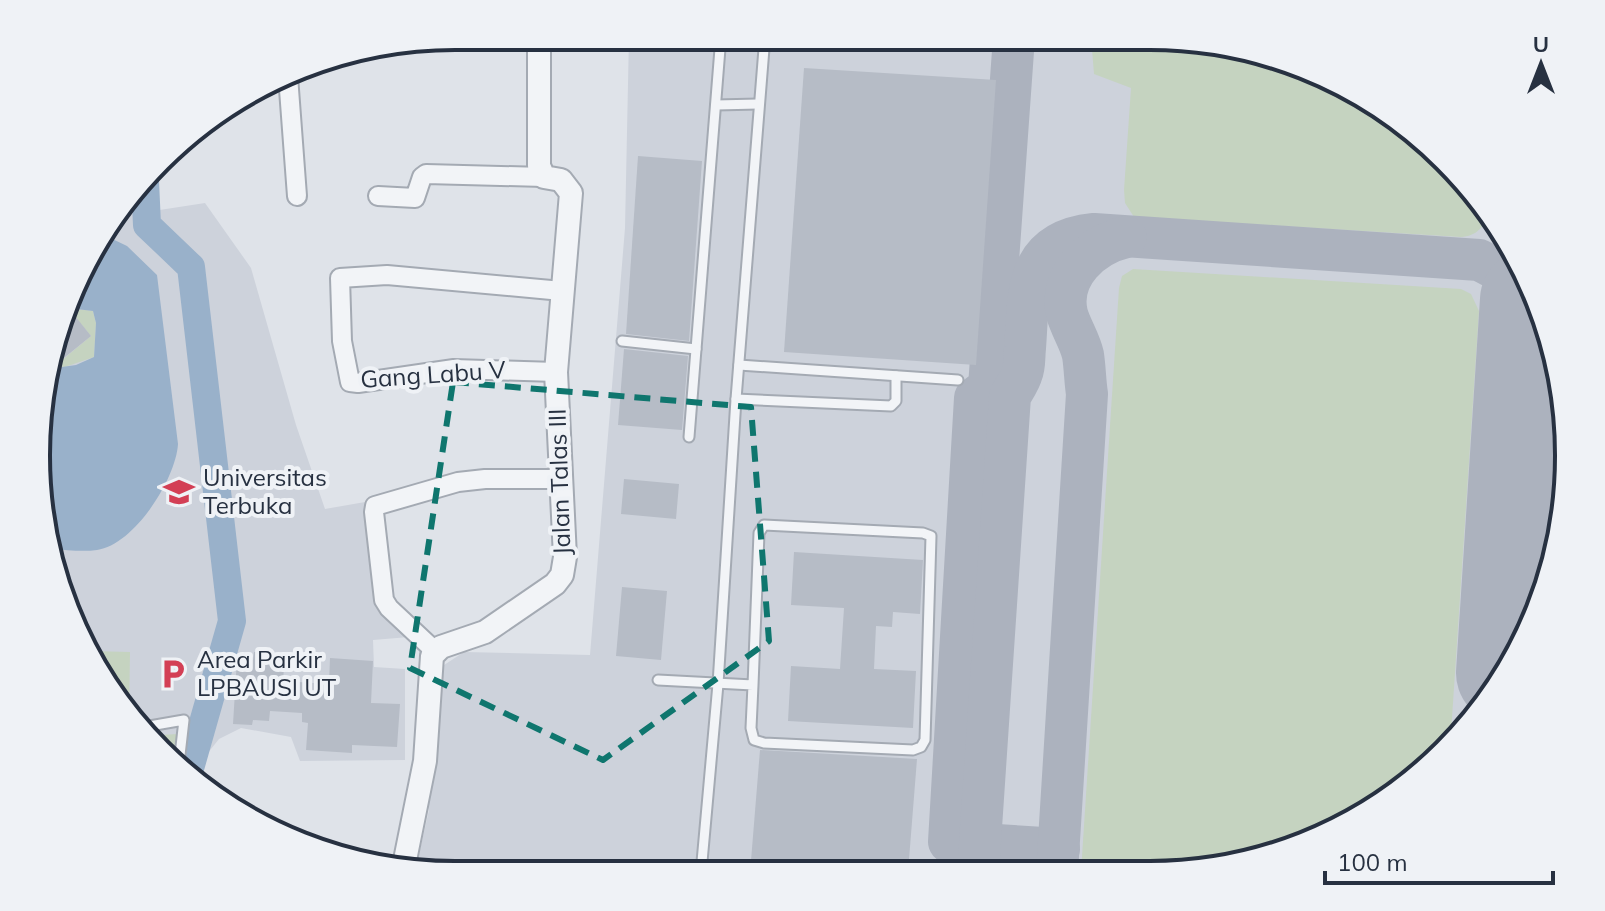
<svg xmlns="http://www.w3.org/2000/svg" width="1605" height="911" font-family="Mulish,sans-serif">
<style>
.built{fill:#cdd2db}
.green{fill:#c5d3c0}
.water{fill:#99b1ca}
.lines{fill:none;stroke-linecap:round;stroke-linejoin:round}
.river{stroke:#99b1ca;stroke-width:28}
.taxiway{stroke:#acb2be;stroke-width:42}
.runway{stroke:#acb2be;stroke-width:102}
.building{fill:#b6bcc6}
.service-casing{stroke:#a4aab3;stroke-width:13}
.minor-casing{stroke:#a4aab3;stroke-width:22}
.tertiary-casing{stroke:#a4aab3;stroke-width:26}
.service{stroke:#f2f4f7;stroke-width:9}
.minor{stroke:#f2f4f7;stroke-width:18}
.tertiary{stroke:#f2f4f7;stroke-width:22}
.marked{fill:none;stroke:#0f766e;stroke-width:6;stroke-dasharray:16 10;stroke-linejoin:round}
.labels{text-anchor:middle;stroke-width:8;stroke-linejoin:round;paint-order:stroke}
.street-label{font-size:24px;fill:#273141;stroke:#eff2f6}
.poi-label{font-size:24px;fill:#273141;stroke:#eff2f6;text-anchor:start}
.rim{fill:none;stroke:#273141;stroke-width:4}
</style>
<rect width="100%" height="100%" fill="#dfe3e9"/>
<g class="built">
<path d="M629 36 1176 37 1258 50 1360 92 1483 200 1555 347 1565 511 1513 666 1446 752 1382 805 1285 853 1204 871 429 874 415 872 429 810 423 790 441 667 464 652 590 655 625 228Z"/>
<path d="M205 203 251 268 296 425 325 509 371 501 381 595 421 636 373 640 374 667 405 669V760L300 761 291 737 241 728 219 739 199 764 196 778 140 732 68 616 37 482 50 346 107 222 115 213 127 215Z"/>
<path d="M243 817 326 846V852L245 819Z"/>
</g>
<g class="green">
<path d="M1091 37H1176L1258 50 1360 92 1483 200C1491 220 1481 236 1461 237L1134 217 1125 203 1124 190 1131 88 1094 74Z"/>
<path d="M1133 269 1461 289 1471 294 1479 311 1450 748 1382 805 1285 853 1204 871 1081 872 1119 288 1122 276Z"/>
<path d="M68 308 93 311 96 323 94 357 62 368 48 369 49 360 55 366 91 336 71 312 64 317Z"/>
<path d="M90 651 130 652 129 714Z"/>
<path d="M177 734 174 760 145 736Z"/>
</g>
<path class="water" d="M102 234 127 246 157 275 178 444C176 479 134 545 97 550 83 552 67 550 52 549L37 482 48 369 76 365 94 357 96 323 93 311 68 308Z"/>
<g class="lines">
<path class="river" d="M145 181 147 225 191 267 232 621 189 772"/>
<g class="taxiway">
<path d="M1014 37 989 387 975 398 949 842 1059 849"/>
<path d="M978 872 1010 396C1014 389 1020 381 1022 373 1025 366 1024 356 1025 348 1029 293 1024 241 1094 234L1479 260C1526 282 1526 298 1528 345"/>
<path d="M1057 872 1087 394C1085 381 1085 368 1083 355 1080 341 1071 328 1067 314 1058 275 1092 245 1126 237"/>
</g>
<path class="runway" d="M1507 673 1531 300"/>
</g>
<g class="building">
<path d="M804 68 996 80 976 365 784 352Z"/>
<path d="M638 156 702 161 689 341 626 334Z"/>
<path d="M71 311 91 336 54 366 49 360 50 346 64 317Z"/>
<path d="M624 349 688 356 682 430 618 425Z"/>
<path d="M624 479 679 484 676 519 621 514Z"/>
<path d="M794 552 923 560 920 614 893 612 892 627 876 626 874 669 916 671 913 728 788 721 791 666 840 669 844 608 791 605Z"/>
<path d="M622 587 667 591 661 660 616 656Z"/>
<path d="M254 652 285 654 283 681 329 684 330 658 373 661 371 703 400 704 397 747 352 745V753L306 750 308 723 302 722V713L270 711 269 721 253 720 252 725 233 724 237 659 253 660Z"/>
<path d="M760 750 917 759 908 872 750 873Z"/>
</g>
<g class="lines">
<defs>
<g id="service">
<path d="M716 105 758 104"/>
<path d="M622 341 696 349"/>
<path d="M739 365 958 380"/>
<path d="M736 399 891 406 896 401V376"/>
<path d="M689 437 721 36"/>
<path d="M658 680 753 685 759 533 764 525 923 533 931 536 925 740 921 747 913 750 764 743 754 740 751 728 753 685"/>
<path d="M138 728 184 720 179 764"/>
<path d="M701 873 718 684 736 399 765 36"/>
</g>
<g id="minor">
<path d="M288 76 297 196"/>
<path d="M378 196 415 198 422 177 426 174 544 177"/>
<path d="M556 372 454 369 358 383 350 382 342 341 340 278 387 275 562 291"/>
<path d="M435 651 389 608 384 600 374 512 375 506 458 482 485 479H560"/>
</g>
<path id="tertiary" d="M403 870 425 761 432 656 441 647 485 632 555 584 562 575 565 557 556 372 571 193 561 180 544 177 539 166V36"/>
</defs>
<use href="#service" class="service-casing"/>
<use href="#minor" class="minor-casing"/>
<use href="#tertiary" class="tertiary-casing"/>
<use href="#service" class="service"/>
<use href="#minor" class="minor"/>
<use href="#tertiary" class="tertiary"/>
</g>
<path class="marked" d="M453 382 751 407 769 641 603 760 410 668Z"/>
<defs>
<symbol id="university-bare" viewBox="-9 -9 18 18"><path d="M0-5L7-2L0 1L-7-2ZM-4 1L0 2.5L4 1V4Q0 6-4 4Z" fill="#d33f55" stroke="#eff2f6" stroke-width="2.5" paint-order="stroke"/></symbol>
<symbol id="parking-bare" viewBox="-9 -9 18 18"><path d="M-3.5-5.5H1a3.5 3.5 0 0 1 0 7H-1V5.5H-3.5ZM-1-3.4V-.6H.8a1.4 1.4 0 0 0 0-2.8Z" fill="#d33f55" stroke="#eff2f6" stroke-width="2.5" paint-order="stroke"/></symbol>
</defs>
<g fill-rule="evenodd">
<use href="#university-bare" x="157" y="470" width="44" height="44"/>
<use href="#parking-bare" x="151" y="652" width="44" height="44"/>
</g>
<g class="labels">
<g class="street-label">
<text transform="translate(433 375) rotate(-4)" y="8">Gang Labu V</text>
<text transform="translate(560 482) rotate(-92)" y="8">Jalan Talas III</text>
</g>
<g class="poi-label">
<text x="203" y="486">Universitas<tspan x="203" dy="28">Terbuka</tspan></text>
<text x="197" y="668">Area Parkir<tspan x="197" dy="28">LPBAUSI UT</tspan></text>
</g>
</g>
<path d="M0 0H1605V911H0ZM455 50H1150A405 405 0 0 1 1555 455V456A405 405 0 0 1 1150 861H455A405 405 0 0 1 50 456V455A405 405 0 0 1 455 50Z" fill="#eff2f6" fill-rule="evenodd"/>
<path class="rim" d="M455 50H1150A405 405 0 0 1 1555 455V456A405 405 0 0 1 1150 861H455A405 405 0 0 1 50 456V455A405 405 0 0 1 455 50Z"/>
<g transform="translate(1541 64)" stroke="#eff2f6" stroke-width="6" paint-order="stroke">
<path d="M0-6L14 30L0 20L-14 30Z" fill="#273141"/>
<text y="-12" font-size="22" font-weight="bold" text-anchor="middle" fill="#273141">U</text>
</g>
<path d="M1325 871v12h228v-12" fill="none" stroke="#273141" stroke-width="4"/>
<text x="1337" y="871" font-size="24" fill="#273141" stroke="#eff2f6" stroke-width="6" paint-order="stroke">100 m</text>
</svg>
